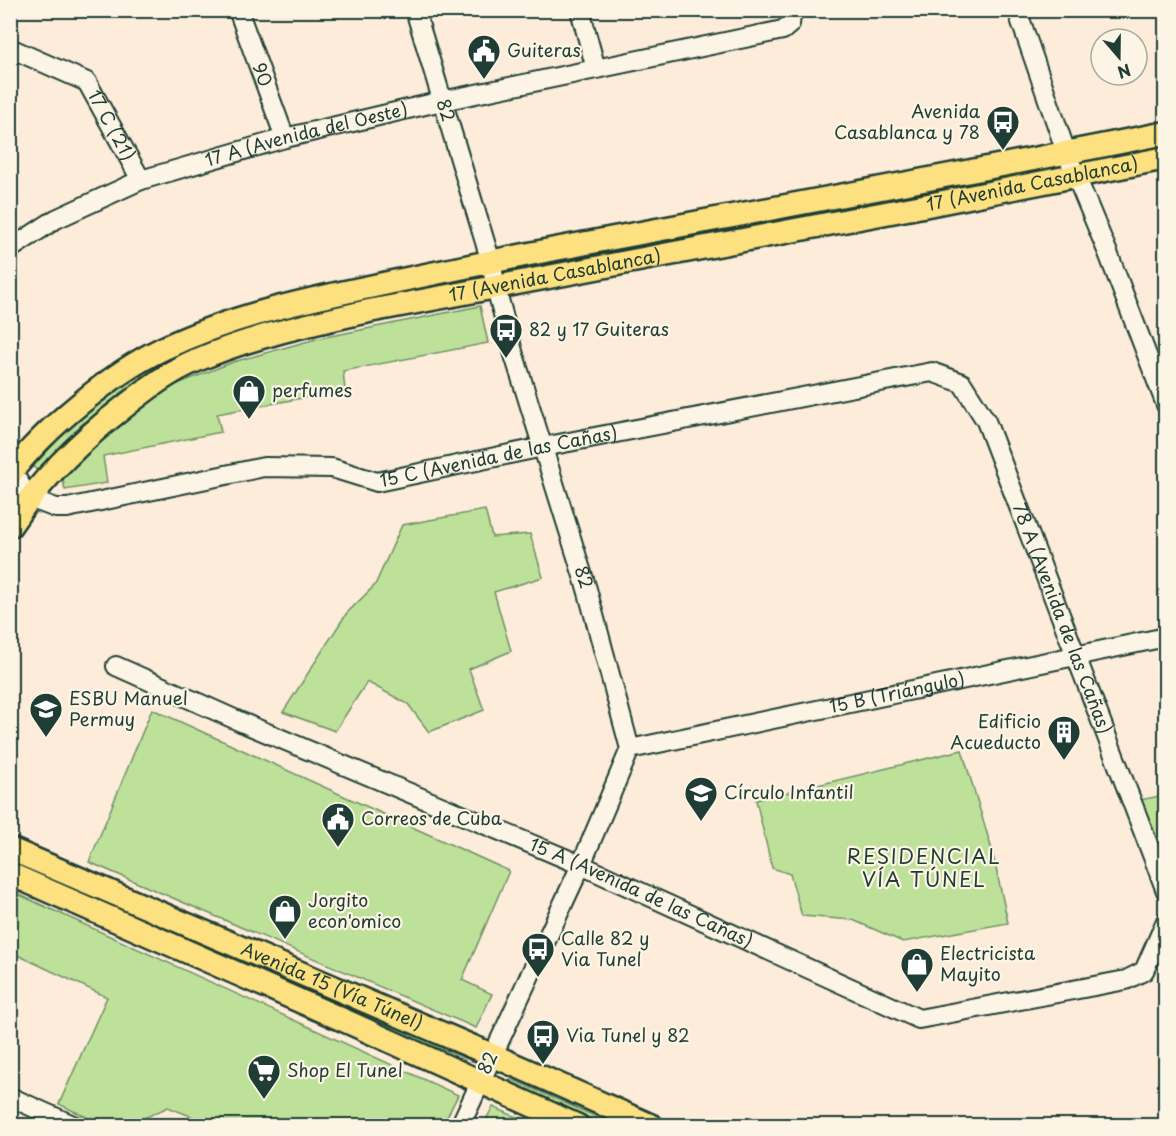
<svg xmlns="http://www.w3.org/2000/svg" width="1176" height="1136" font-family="'Playpen Sans',sans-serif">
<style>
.green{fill:#bee19a;stroke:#6e8f67;stroke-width:1.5}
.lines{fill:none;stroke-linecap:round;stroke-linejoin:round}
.minor-casing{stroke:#1f3d34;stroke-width:22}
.major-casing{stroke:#1f3d34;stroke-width:27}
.minor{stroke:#fcf5e5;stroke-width:18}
.major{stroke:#fde080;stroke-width:22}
.labels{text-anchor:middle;stroke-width:4.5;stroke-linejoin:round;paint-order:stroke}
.poi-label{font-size:18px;fill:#1f3d34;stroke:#fcf5e5;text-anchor:start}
.street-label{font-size:18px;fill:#1f3d34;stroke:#fcf5e5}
.neighbourhood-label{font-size:20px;letter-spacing:1.5px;fill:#1f3d34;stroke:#fcf5e5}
</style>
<rect width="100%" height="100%" fill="#fcecd9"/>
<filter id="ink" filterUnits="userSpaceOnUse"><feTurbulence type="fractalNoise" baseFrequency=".0167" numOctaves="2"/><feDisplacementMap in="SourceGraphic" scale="12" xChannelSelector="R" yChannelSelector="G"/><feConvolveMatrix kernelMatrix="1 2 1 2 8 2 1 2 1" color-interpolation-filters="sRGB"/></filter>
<g filter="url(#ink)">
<g class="green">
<path d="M1035 168 1037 177 514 275 513 268Z"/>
<path d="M472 277 474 284 133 387 82 424 37 470 33 467 77 418 127 381 178 352 278 316Z"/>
<path d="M480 306 488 343 343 371 345 390 217 414 221 432 103 456 107 483 65 490 62 475 124 420 170 387 233 362 316 339Z"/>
<path d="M485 510 492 537 530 534 543 577 494 592 511 651 469 669 484 710 429 732 408 704 367 682 335 731 283 712 346 614 375 585 402 525Z"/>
<path d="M152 709 509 871 462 980 492 994 476 1028 89 862Z"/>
<path d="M962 750 992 850 1008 923 903 942 853 920 802 916 790 874 772 868 756 800Z"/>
<path d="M1165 795V871L1140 800Z"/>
<path d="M11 858 306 989 472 1059V1061L361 1018 11 867Z"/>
<path d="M11 891 458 1095 443 1125H213L168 1107 129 1125 105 1126 59 1104 107 997 11 952Z"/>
<path d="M511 1079 597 1117 634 1125H604L509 1083Z"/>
<path d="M493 1107 535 1125H483Z"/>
</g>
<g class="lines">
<defs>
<g id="minor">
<path id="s1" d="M238 10 285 138"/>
<path id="s2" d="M415 10 491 262 496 288 514 355 587 589 630 749 581 865 460 1126"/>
<path d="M580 10 596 69"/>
<path d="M1017 10 1066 152 1108 253 1166 405"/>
<path id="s3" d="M10 48 87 82 141 180"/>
<path id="s4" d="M10 249 56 219 141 180 285 138 442 101 783 30 790 24 792 10"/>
<path id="s5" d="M10 468 29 498 56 508H67L264 467 332 468 377 482 543 447 932 372 962 383 986 421 1166 891"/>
<path id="s6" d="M116 666 241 722 581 865 919 1019 1126 980 1144 971 1166 921"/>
<path id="s7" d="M630 749 1166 637"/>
<path d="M10 1097 75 1126"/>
</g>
<g id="major">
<path d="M10 474C44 429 112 373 162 349 229 317 301 301 374 286 434 273 494 261 555 249 758 211 962 174 1166 133"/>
<path id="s8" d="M10 526C41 479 80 441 124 407 147 389 170 371 197 360 252 336 311 324 369 311L928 205 1166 158"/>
<path id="s9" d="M10 849 492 1055 652 1126"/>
<path d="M10 874 350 1023 578 1126"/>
</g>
</defs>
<use href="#minor" class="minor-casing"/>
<use href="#major" class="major-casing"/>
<use href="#minor" class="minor"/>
<use href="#major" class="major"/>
</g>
</g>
<defs>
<symbol id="civic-pin" viewBox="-11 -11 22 30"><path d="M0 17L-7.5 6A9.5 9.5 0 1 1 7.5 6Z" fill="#1f3d34" stroke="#fcf5e5"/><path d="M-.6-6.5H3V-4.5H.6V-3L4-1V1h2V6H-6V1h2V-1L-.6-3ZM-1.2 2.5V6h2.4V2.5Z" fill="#fff"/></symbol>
<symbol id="bus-pin" viewBox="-11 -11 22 30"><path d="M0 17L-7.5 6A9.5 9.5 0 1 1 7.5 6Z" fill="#1f3d34" stroke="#fcf5e5"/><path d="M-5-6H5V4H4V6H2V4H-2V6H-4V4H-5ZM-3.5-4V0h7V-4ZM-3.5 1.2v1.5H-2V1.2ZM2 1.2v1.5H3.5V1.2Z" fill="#fff"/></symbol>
<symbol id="shop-pin" viewBox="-11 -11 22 30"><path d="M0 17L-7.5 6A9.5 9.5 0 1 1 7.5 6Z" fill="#1f3d34" stroke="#fcf5e5"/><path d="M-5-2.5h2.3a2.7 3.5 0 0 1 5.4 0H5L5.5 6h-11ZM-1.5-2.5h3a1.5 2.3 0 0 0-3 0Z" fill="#fff"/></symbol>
<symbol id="school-pin" viewBox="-11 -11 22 30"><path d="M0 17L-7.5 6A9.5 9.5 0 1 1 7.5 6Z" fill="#1f3d34" stroke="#fcf5e5"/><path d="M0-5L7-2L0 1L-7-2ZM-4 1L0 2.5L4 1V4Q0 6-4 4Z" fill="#fff"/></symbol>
<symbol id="building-pin" viewBox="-11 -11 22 30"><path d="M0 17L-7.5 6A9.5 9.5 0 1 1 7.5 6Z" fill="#1f3d34" stroke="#fcf5e5"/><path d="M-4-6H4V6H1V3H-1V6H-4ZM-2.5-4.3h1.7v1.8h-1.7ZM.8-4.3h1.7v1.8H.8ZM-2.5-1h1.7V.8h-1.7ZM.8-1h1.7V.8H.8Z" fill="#fff"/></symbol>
<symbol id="supermarket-pin" viewBox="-11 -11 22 30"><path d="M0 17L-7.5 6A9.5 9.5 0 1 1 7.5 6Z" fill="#1f3d34" stroke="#fcf5e5"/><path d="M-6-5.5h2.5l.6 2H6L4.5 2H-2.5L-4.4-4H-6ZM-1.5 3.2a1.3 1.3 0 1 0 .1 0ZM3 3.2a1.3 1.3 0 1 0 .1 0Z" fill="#fff"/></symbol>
</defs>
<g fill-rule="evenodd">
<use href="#civic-pin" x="465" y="32" width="38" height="52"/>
<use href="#bus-pin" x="984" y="103" width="38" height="52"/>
<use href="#bus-pin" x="487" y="311" width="38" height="52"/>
<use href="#shop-pin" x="230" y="372" width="38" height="52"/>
<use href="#school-pin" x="27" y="690" width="38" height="52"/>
<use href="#building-pin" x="1045" y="713" width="38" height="52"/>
<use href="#school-pin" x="682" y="774" width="38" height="52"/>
<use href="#civic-pin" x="319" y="800" width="38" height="52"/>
<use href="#shop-pin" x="266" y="892" width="38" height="52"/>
<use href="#bus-pin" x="519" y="930" width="38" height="52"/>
<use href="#shop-pin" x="898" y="945" width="38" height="52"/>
<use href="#bus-pin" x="524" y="1017" width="38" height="52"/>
<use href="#supermarket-pin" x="245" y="1052" width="38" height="52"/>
</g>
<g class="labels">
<g class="poi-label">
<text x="507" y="57">Guiteras</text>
<text x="980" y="118" text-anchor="end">Avenida<tspan x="980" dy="21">Casablanca y 78</tspan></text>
<text x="529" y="336">82 y 17 Guiteras</text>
<text x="272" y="397">perfumes</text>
<text x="69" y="705">ESBU Manuel<tspan x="69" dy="21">Permuy</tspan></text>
<text x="1041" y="728" text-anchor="end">Edificio<tspan x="1041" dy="21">Acueducto</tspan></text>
<text x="724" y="799">Círculo Infantil</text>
<text x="361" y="825">Correos de Cuba</text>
<text x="308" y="907">Jorgito<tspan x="308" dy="21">econ'omico</tspan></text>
<text x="561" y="945">Calle 82 y<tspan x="561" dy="21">Via Tunel</tspan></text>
<text x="940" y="960">Electricista<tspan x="940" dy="21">Mayito</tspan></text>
<text x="566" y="1042">Via Tunel y 82</text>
<text x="287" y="1077">Shop El Tunel</text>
</g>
<g class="street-label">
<text dy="6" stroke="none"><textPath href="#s1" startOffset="69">90</textPath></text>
<text dy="6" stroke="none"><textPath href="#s2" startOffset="105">82</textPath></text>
<text dy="6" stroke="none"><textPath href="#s3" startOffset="134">17 C (21)</textPath></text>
<text dy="6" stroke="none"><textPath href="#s4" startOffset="320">17 A (Avenida del Oeste)</textPath></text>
<text dy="6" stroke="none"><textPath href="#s8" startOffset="1107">17 (Avenida Casablanca)</textPath></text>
<text dy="6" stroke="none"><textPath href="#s8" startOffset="621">17 (Avenida Casablanca)</textPath></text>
<text dy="6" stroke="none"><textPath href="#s5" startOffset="516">15 C (Avenida de las Cañas)</textPath></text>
<text dy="6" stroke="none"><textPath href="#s2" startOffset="592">82</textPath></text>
<text dy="6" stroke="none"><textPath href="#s5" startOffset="1246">78 A (Avenida de las Cañas)</textPath></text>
<text dy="6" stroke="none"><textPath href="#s7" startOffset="273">15 B (Triángulo)</textPath></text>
<text dy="6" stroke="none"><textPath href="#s6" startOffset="572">15 A (Avenida de las Cañas)</textPath></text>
<text dy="6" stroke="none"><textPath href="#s9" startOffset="350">Avenida 15 (Vía Túnel)</textPath></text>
<text transform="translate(488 1063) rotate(-65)" y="6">82</text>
</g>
<g class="neighbourhood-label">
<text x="924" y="864">RESIDENCIAL<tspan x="924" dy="23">VÍA TÚNEL</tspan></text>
</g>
</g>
<rect width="1176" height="1136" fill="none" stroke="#fcf5e5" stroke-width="36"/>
<rect x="18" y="18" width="1140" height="1100" fill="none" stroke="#1f3d34" stroke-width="2" filter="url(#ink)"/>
<g transform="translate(1119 57) rotate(160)"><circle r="28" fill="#fcf5e5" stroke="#a4ab9e" stroke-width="1.5"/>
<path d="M0-4.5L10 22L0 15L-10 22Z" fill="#1f3d34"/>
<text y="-9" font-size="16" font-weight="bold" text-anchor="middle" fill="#1f3d34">N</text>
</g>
</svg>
